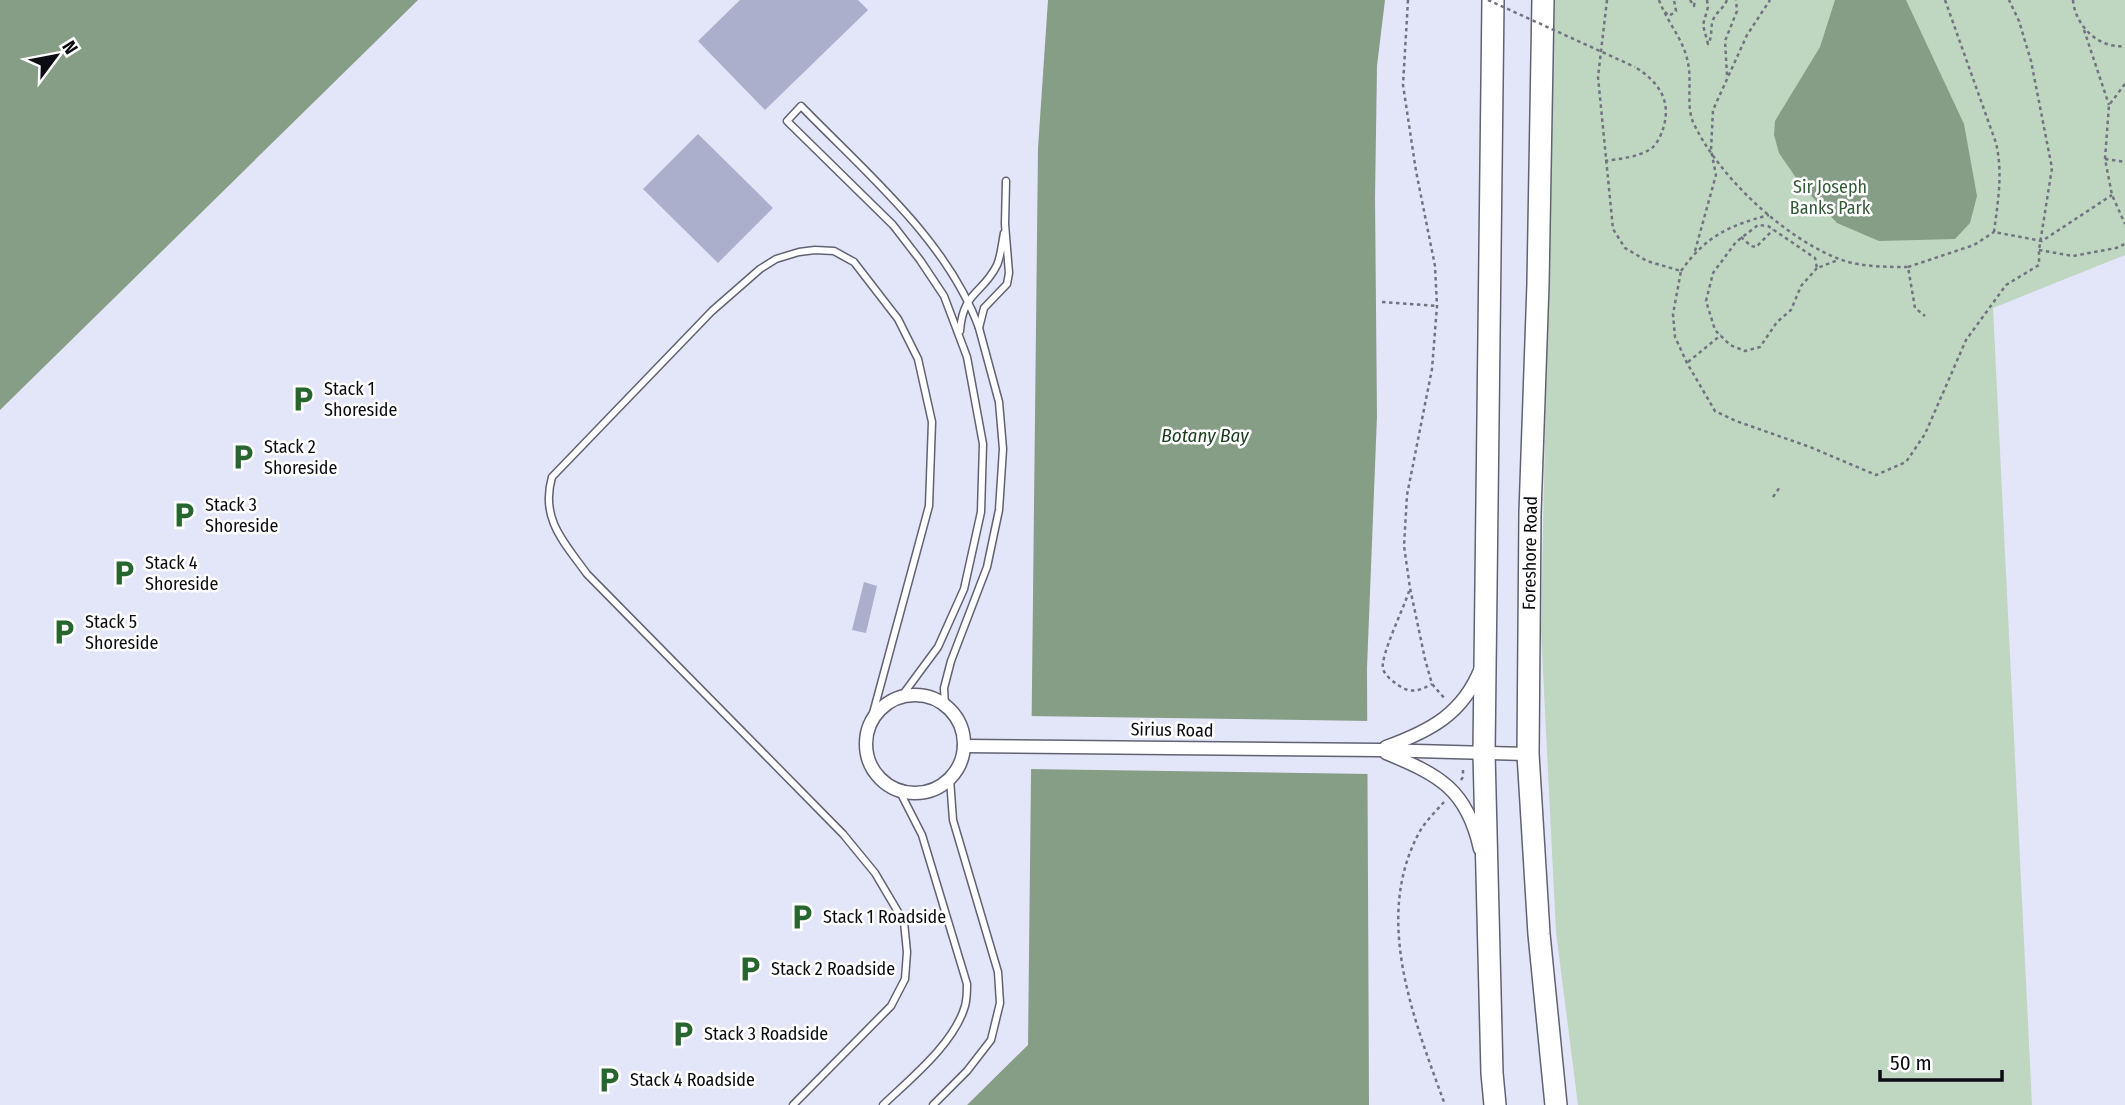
<svg xmlns="http://www.w3.org/2000/svg" width="2125" height="1105" font-family="'Fira Sans Condensed',sans-serif">
<style>
.green{fill:#bfd6c0}
.water{fill:#869d86}
.pier{fill:#e3e5f8}
.building{fill:#acafcc}
.lines{fill:none;stroke-linecap:round;stroke-linejoin:round}
.lane-casing{stroke:#616273;stroke-width:9}
.street-casing{stroke:#616273;stroke-width:15}
.primary-casing{stroke:#616273;stroke-width:24}
.path{stroke:#727380;stroke-width:2.5;stroke-dasharray:3.5 3.5;stroke-linecap:butt}
.lane{stroke:#fff;stroke-width:6}
.street{stroke:#fff;stroke-width:12}
.primary{stroke:#fff;stroke-width:21}
.path-bridge{stroke:#727380;stroke-width:2.5;stroke-dasharray:3.5 3.5;stroke-linecap:butt}
.labels{text-anchor:middle;stroke-width:5;stroke-linejoin:round;paint-order:stroke}
.park-label{font-size:18px;fill:#355a37;stroke:#fff}
.poi-label{font-size:18px;fill:#0b0c12;stroke:#fff;text-anchor:start}
.street-label{font-size:18px;fill:#0b0c12;stroke:#fff}
.water-label{font-size:19px;font-style:italic;fill:#183d1b;stroke:#fff}
</style>
<rect width="100%" height="100%" fill="#e3e5f8"/>
<path class="green" d="M1554 0H2125V255L1993 308 2032 1105H1578L1556 932 1541 631Z"/>
<g class="water">
<path d="M0 0H418L0 410Z"/>
<path d="M1048 0H1385L1377 66 1375 198 1377 416 1367 668 1369 1105H967L1028 1045 1038 148Z"/>
<path d="M1835 0H1906L1964 124 1977 196 1970 223 1955 239 1879 241 1837 223 1801 185 1779 153 1774 135 1775 121 1820 47Z"/>
</g>
<path class="pier" d="M1027 716 1371 721V774L1027 769Z"/>
<g class="building">
<path d="M740 0H858L868 10 765 110 698 41Z"/>
<path d="M698 134 773 208 718 263 643 189Z"/>
<path d="M864 582 877 586 866 633 852 630Z"/>
</g>
<g class="lines">
<defs>
<g id="lane">
<path d="M960 331C963 291 983 294 997 265 1001 256 1002 243 1004 233"/>
<path d="M901 697 938 647 964 589 981 512 983 444 967 357 944 296 920 260 893 225 787 121 801 106C865 172 948 241 979 328"/>
<path d="M945 706 944 688 951 661 987 567 999 510 1003 449 999 402 979 328 984 308 1007 284 1009 273 1005 224 1006 181"/>
<path d="M793 1105 891 1006 905 979 907 952 904 922 875 873 843 834 587 574C564 542 540 519 552 477L712 311 760 269 776 259 799 252 815 250 834 251 854 262 898 319 918 359 932 422 929 506 869 728"/>
<path d="M883 1105C910 1079 954 1044 965 1006 967 999 967 991 967 984L922 835 899 790"/>
<path d="M933 1105 967 1071 991 1040 1000 1003 998 972 953 820 950 779"/>
</g>
<g id="street">
<circle cx="915" cy="744" r="49"/>
<path d="M964 746 1379 750 1528 754"/>
<path d="M1386 747C1430 731 1463 714 1481 668"/>
<path d="M1386 753C1439 775 1467 789 1480 849"/>
</g>
<g id="primary">
<path d="M1493 0 1484 753 1492 1073 1495 1105"/>
<path d="M1543 0 1538 284 1530 513 1528 754 1539 934 1556 1105"/>
</g>
</defs>
<use href="#lane" class="lane-casing"/>
<use href="#street" class="street-casing"/>
<use href="#primary" class="primary-casing"/>
<g class="path">
<path d="M1408 0 1403 85 1416 171 1435 266 1437 306 1432 369 1407 495 1404 546 1410 588 1425 659 1432 684 1446 700"/>
<path d="M1607 0 1598 77 1613 229 1625 248 1647 261 1681 271 1673 314 1675 337 1687 363 1715 411 1736 421 1810 447 1876 475 1906 462 1925 434 1966 340 2006 285 2039 265V250L2052 168 2031 61 2019 21 2009 0"/>
<path d="M1659 0C1667 22 1684 40 1688 63 1692 81 1686 105 1693 122 1718 176 1783 237 1839 259 1860 267 1886 267 1908 267L1915 308 1925 316"/>
<path d="M1690 0 1694 6 1695 0"/>
<path d="M1707 0 1708 7 1703 25 1708 44C1713 36 1710 28 1713 20 1716 12 1724 8 1727 0"/>
<path d="M1945 0 1996 143C2003 173 1998 201 1994 232L2042 241 2112 195"/>
<path d="M2073 0C2075 25 2098 49 2125 46"/>
<path d="M1665 12 1669 16 1676 11 1674 0"/>
<path d="M2084 30 2109 105"/>
<path d="M1727 75 1725 41 1737 11 1736 0"/>
<path d="M2125 84 2109 105 2105 159 2112 195 2125 224"/>
<path d="M2105 159 2125 162"/>
<path d="M1605 161C1619 159 1640 157 1652 148 1657 144 1661 135 1663 129 1672 101 1659 82 1635 67"/>
<path d="M1741 237 1751 246 1756 247 1773 230"/>
<path d="M2039 250 2073 256 2116 248 2125 244"/>
<path d="M1695 251 1716 175 1711 150 1713 110 1747 35 1770 0"/>
<path d="M1908 267 1974 245 1994 232"/>
<path d="M1817 268 1801 286 1791 310 1777 322 1760 347 1745 351 1730 345 1715 330 1706 301 1713 273 1736 242 1758 225 1768 226 1815 258 1817 268 1838 260"/>
<path d="M1681 271C1706 236 1728 226 1769 215"/>
<path d="M1382 302 1437 306"/>
<path d="M1688 362 1721 335"/>
<path d="M1773 497 1780 487"/>
<path d="M1409 591C1404 608 1380 656 1383 669 1385 675 1392 681 1398 685 1411 694 1419 691 1432 684"/>
<path d="M1461 780 1463 777V767"/>
<path d="M1444 802C1436 811 1426 821 1420 831 1372 918 1414 1019 1445 1105"/>
</g>
<use href="#lane" class="lane"/>
<use href="#street" class="street"/>
<use href="#primary" class="primary"/>
<path class="path-bridge" d="M1488 0 1635 67"/>
</g>
<defs>
<symbol id="parking-bare" viewBox="-9 -9 18 18"><path d="M-3.5-5.5H1a3.5 3.5 0 0 1 0 7H-1V5.5H-3.5ZM-1-3.4V-.6H.8a1.4 1.4 0 0 0 0-2.8Z" fill="#27662e" stroke="#fff" stroke-width="2.5" paint-order="stroke"/></symbol>
</defs>
<g fill-rule="evenodd">
<use href="#parking-bare" x="284" y="380" width="38" height="38"/>
<use href="#parking-bare" x="224" y="438" width="38" height="38"/>
<use href="#parking-bare" x="165" y="496" width="38" height="38"/>
<use href="#parking-bare" x="105" y="554" width="38" height="38"/>
<use href="#parking-bare" x="45" y="613" width="38" height="38"/>
<use href="#parking-bare" x="783" y="898" width="38" height="38"/>
<use href="#parking-bare" x="731" y="950" width="38" height="38"/>
<use href="#parking-bare" x="664" y="1015" width="38" height="38"/>
<use href="#parking-bare" x="590" y="1061" width="38" height="38"/>
</g>
<g class="labels">
<g class="park-label">
<text x="1830" y="193">Sir Joseph<tspan x="1830" dy="21">Banks Park</tspan></text>
</g>
<g class="poi-label">
<text x="324" y="395">Stack 1<tspan x="324" dy="21">Shoreside</tspan></text>
<text x="264" y="453">Stack 2<tspan x="264" dy="21">Shoreside</tspan></text>
<text x="205" y="511">Stack 3<tspan x="205" dy="21">Shoreside</tspan></text>
<text x="145" y="569">Stack 4<tspan x="145" dy="21">Shoreside</tspan></text>
<text x="85" y="628">Stack 5<tspan x="85" dy="21">Shoreside</tspan></text>
<text x="823" y="923">Stack 1 Roadside</text>
<text x="771" y="975">Stack 2 Roadside</text>
<text x="704" y="1040">Stack 3 Roadside</text>
<text x="630" y="1086">Stack 4 Roadside</text>
</g>
<g class="street-label">
<text transform="translate(1530 553) rotate(-89)" y="6">Foreshore Road</text>
<text transform="translate(1172 730) rotate(1)" y="6">Sirius Road</text>
</g>
<g class="water-label">
<text x="1205" y="442">Botany Bay</text>
</g>
</g>
<g transform="translate(56 56) rotate(58)" stroke="#ffffff" stroke-width="5" paint-order="stroke">
<path d="M0-5L12 26L0 18L-12 26Z" fill="#0b0c12"/>
<text y="-10" font-size="19" font-weight="bold" text-anchor="middle" fill="#0b0c12">N</text>
</g>
<path d="M1880 1070v10h122v-10" fill="none" stroke="#0b0c12" stroke-width="3.5"/>
<text x="1890" y="1070" font-size="21" fill="#0b0c12" stroke="#ffffff" stroke-width="5" paint-order="stroke">50 m</text>
</svg>
